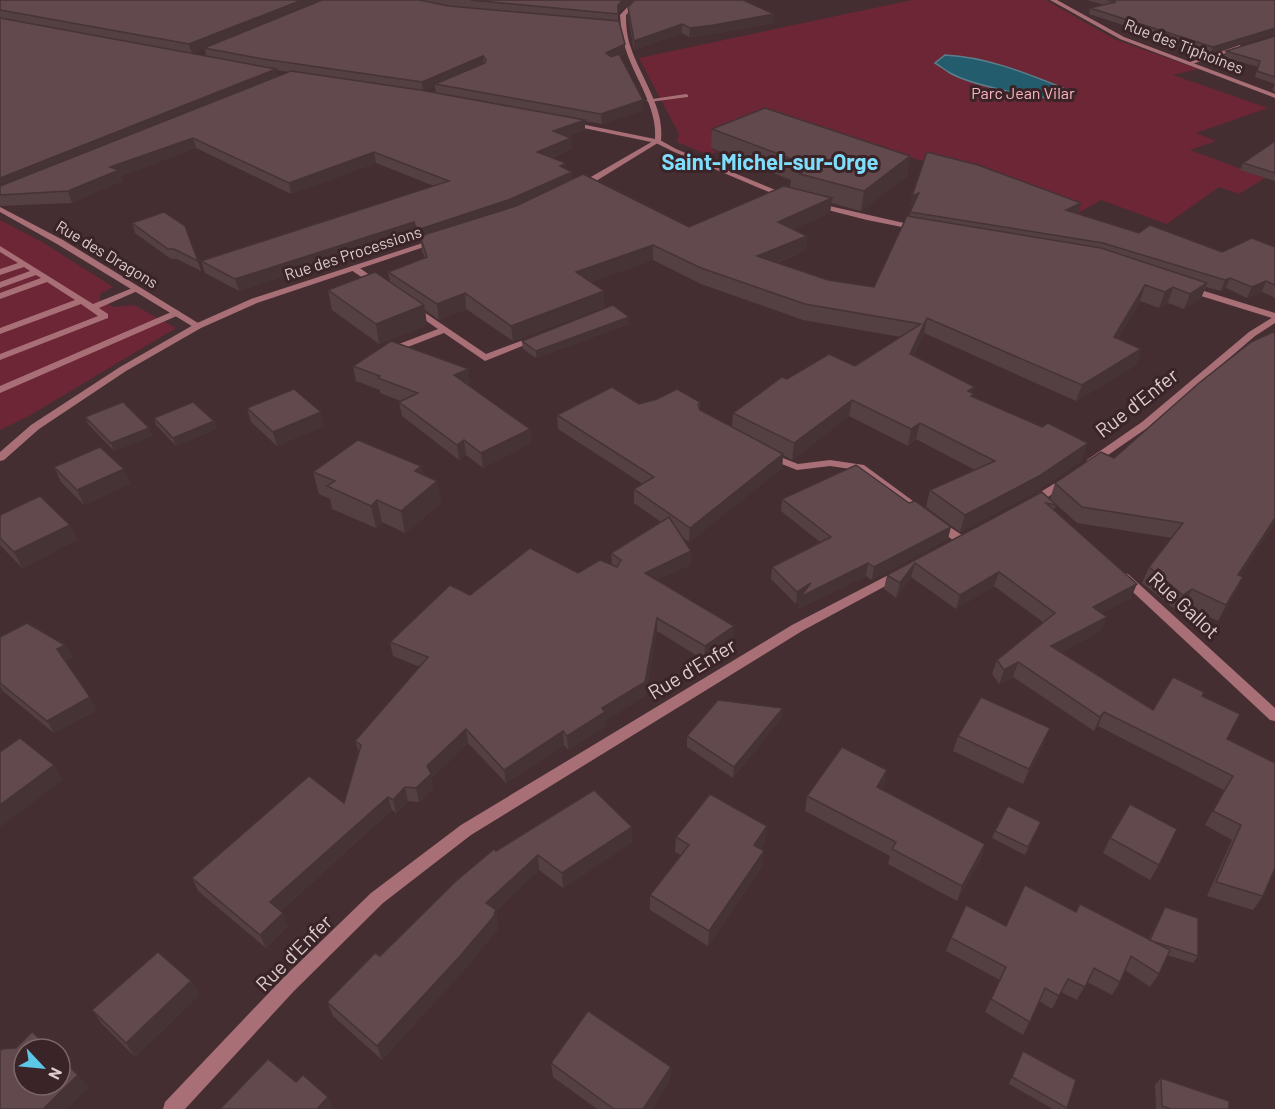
<svg xmlns="http://www.w3.org/2000/svg" width="1275" height="1109" font-family="Barlow,sans-serif">
<style>
.green{fill:#6c2636}
.water{fill:#235d6d;stroke:#5b7f8a;stroke-width:1.5}
.lines{fill:none;stroke-linecap:round;stroke-linejoin:round}
.service{fill:#a96f77;fill-rule:evenodd}
.minor{fill:#a96f77;fill-rule:evenodd}
.tertiary{fill:#a96f77;fill-rule:evenodd}
.wall{fill:#543f42;fill-rule:evenodd}
.shaded-wall{fill:#453336}
.building{fill:#62494d;stroke:#453336;stroke-width:1.5}
.labels{text-anchor:middle;stroke-width:6;stroke-linejoin:round;paint-order:stroke}
.far-street-label{font-size:16px;fill:#ddcdcf;stroke:#3a2427}
.far-park-label{font-size:16px;fill:#fcb6c0;stroke:#3a2427}
.street-label{font-size:20px;fill:#ddcdcf;stroke:#3a2427}
.far-district-label{font-size:22px;font-weight:bold;fill:#7edefd;stroke:#3a2427}
</style>
<rect width="100%" height="100%" fill="#452e31"/>
<g class="green">
<path d="M912 0H1046L1114 39 1198 69 1173 75 1268 108 1196 133 1216 141 1190 150 1265 178 1239 194 1219 187 1167 224 1101 200 1078 213 981 176 900 155 727 142 711 149 717 152 708 155 677 142 679 134 639 58Z"/>
<path d="M0 220 42 242 113 287 100 294V300L114 307 134 305 176 328 27 417 0 430Z"/>
</g>
<path class="water" d="M945 55C988 57 1028 74 1068 90V97C1048 103 969 84 950 73 945 70 940 66 935 63Z"/>
<g class="lines">
<g class="service">
<path d="M686 94 688 95V97L649 102 646 100Z"/>
<path d="M0 246 93 304 135 287 142 289 99 308 108 314V318L0 360V354L98 316 81 304 0 334V328L75 300 47 282 0 299V293L41 278 36 275 0 288V282L30 271 24 267 0 275V269L18 263 0 252Z"/>
<path d="M351 266H357L382 284 375 286 351 270Z"/>
<path d="M412 304 486 354 534 336H540L542 338 485 361 444 333 392 353H386V349L438 329 409 309V305Z"/>
<path d="M176 310 179 311V315L0 393V386Z"/>
</g>
<g class="minor">
<path d="M1240 45 1242 48 1192 64 1187 63Z"/>
<path d="M571 122 660 140 676 149 790 196 783 198 672 151 656 143 569 125 568 124Z"/>
<path d="M812 202 917 226 921 228 917 230 867 220 812 206Z"/>
<path d="M0 207 63 240 203 326 198 329 195 328 57 244 0 212Z"/>
<path d="M1188 286 1275 313V319L1185 291 1184 289Z"/>
<path d="M768 452 798 464 830 460 864 465 928 512 926 515H918L857 470 830 466 797 470 764 457 763 455Z"/>
<path d="M936 518 965 537 967 540 965 543H957L932 525 930 522 932 519Z"/>
<path d="M1124 573 1128 574 1275 708V721L1270 720 1120 580 1118 577Z"/>
</g>
<g class="tertiary">
<path d="M634 0H640L626 15C626 27 627 37 631 48 641 78 665 108 661 141L583 189H577V185L655 140C658 107 634 78 625 47 621 37 621 26 620 15Z"/>
<path d="M1050 0H1057L1124 37 1275 94V98L1120 39Z"/>
<path d="M432 240 439 242 257 303 201 328 126 371 39 429 4 460 0 461V452L31 425 120 367 195 324 251 299Z"/>
<path d="M1275 316V323L1255 336 1150 426 1095 464H1087L1086 462 1087 460 1142 422 1249 332Z"/>
<path d="M1067 476 1073 479 1071 481 1035 506H1027L1025 503 1027 500Z"/>
<path d="M900 569 904 570 906 573 904 576 802 631 471 835 383 903 294 991 185 1109H163L165 1102 282 979 371 893 461 825 792 625Z"/>
</g>
</g>
<g class="wall">
<path d="M0 0H631L618 13V21L625 44V54L620 56 643 110 602 124 585 121V130L568 136 572 148 551 158 566 163V169L572 172V179L689 227 790 188 791 180 711 148 712 129 910 156 907 176 861 211 831 203 830 213 793 229 807 236 806 250 777 263 828 280 874 287 909 216 913 205 910 206 912 196 1081 203 1077 213 1139 233 1222 252 1275 247V298L1262 292 1247 298 1226 288 1221 291 1206 287 1201 298 1184 309 1168 303 1159 308 1140 301 1118 338 1141 349 1136 365 1076 401 924 333 914 355 975 387 973 397 1082 460 1034 493 960 532 926 507 930 490 975 470 916 439 908 446 849 416 792 460 783 455 782 468 689 542 682 537 691 551 690 565 657 580 734 626 733 639 704 660 657 631 645 696 606 720V726L568 750 564 745 506 783 468 743 431 778 433 788 419 802 408 801 396 813 392 810 280 911 288 926 266 948 198 891 192 878 344 803 359 753 355 741 420 667 393 656 390 642 470 595 578 573 612 565 611 553 661 522 634 503V489L643 484 558 429 557 415 639 404 700 402V410L732 427 733 413 787 379 855 366 901 337 803 320 701 284 653 260 591 282 605 307 513 341 466 309 439 320 425 310 427 325 379 344 332 310 328 290 390 282 388 272 425 258 422 251 421 241 419 242 416 233 239 291 205 273 201 261 434 186 376 163 291 194 196 148 121 176 122 181 72 203 0 206ZM205 49 206 56 192 53ZM276 70 289 72 278 77ZM435 87 436 93 425 91 431 88Z"/>
<path d="M1087 0H1275V34L1211 53 1089 14 1090 8 1104 5Z"/>
<path d="M628 7 774 14 773 23 713 34 689 37 682 33 634 50 628 16Z"/>
<path d="M1275 36V92L1272 90 1275 84 1255 77 1258 67 1224 57 1226 51Z"/>
<path d="M1275 141V181L1240 170 1243 163Z"/>
<path d="M132 223 198 261 201 271 177 259H171L135 233Z"/>
<path d="M629 317V324L536 358 523 349 522 341Z"/>
<path d="M353 366 470 384 468 385 530 429 531 443 483 468 466 455 459 460 402 416 399 402 401 401 380 393V390L356 381Z"/>
<path d="M247 408 324 426 277 446 251 422Z"/>
<path d="M85 417 149 428 152 436 114 451 88 424Z"/>
<path d="M154 418 214 421 216 429 176 446 156 425Z"/>
<path d="M1114 458 1275 522 1240 575 1243 577 1235 592 1218 621 1185 605 1176 610 1142 583 1149 567 1172 538 1077 523 1050 499 1055 483Z"/>
<path d="M421 466 423 475 437 481 441 503 405 533 382 522 376 528 332 509 330 499 319 494 313 472Z"/>
<path d="M54 467 124 469 130 484 84 505 61 482Z"/>
<path d="M1042 492 1056 505 1054 511 1131 598 1102 613 1101 631 1061 652 1153 710 1202 696 1227 739 1263 896 1253 910 1207 896 1232 840 1205 825 1224 790 1098 726 1094 731 1013 677 999 684 992 674 997 660 1043 622 994 586 956 609 911 577 896 598 884 589 887 575Z"/>
<path d="M782 499 948 539 872 580 866 576 798 609 800 602 796 604 771 579 772 567 820 542 781 511Z"/>
<path d="M0 515 70 525 77 540 22 568 0 545Z"/>
<path d="M0 637 65 645 72 657 65 661 97 710 54 733 4 692 0 694Z"/>
<path d="M783 708 781 719 733 778 687 747V736Z"/>
<path d="M958 736 1044 744 1023 784 953 751Z"/>
<path d="M887 770 884 786 881 790 985 844 980 860 957 901 888 864 890 856 805 811 807 796Z"/>
<path d="M1041 822 1025 855 992 838 995 831Z"/>
<path d="M676 837 765 841 760 849 762 866 708 946 650 910V895L681 855 675 852Z"/>
<path d="M1110 838 1159 865 1150 880 1103 853Z"/>
<path d="M632 842 563 888 539 870 496 911 498 924 497 926 498 929 464 970 382 1060 333 1016 327 1002 380 956 496 851Z"/>
<path d="M1080 904 1149 939 1165 907 1198 956 1193 963 1167 955 1159 974 1150 987 1125 970 1120 982 1112 995 1087 982 1077 1000 1061 992 1052 1009 1039 1001 1023 1035 985 1012 1000 980 946 951 951 938 1076 911Z"/>
<path d="M191 981 199 995 135 1057 102 1024 92 1010Z"/>
<path d="M1023 1051 1067 1108 1066 1109H1053L1009 1084Z"/>
<path d="M551 1063 671 1067 670 1080 652 1109H597L553 1077Z"/>
<path d="M1161 1078 1229 1109H1156L1155 1085Z"/>
</g>
<g class="shaded-wall">
<path d="M302 0H325L192 54 189 44Z"/>
<path d="M623 0H631L618 13V5Z"/>
<path d="M774 14 773 23 713 34 689 37 690 28Z"/>
<path d="M682 24V33L634 50V41Z"/>
<path d="M1275 28V34L1211 53 1213 47Z"/>
<path d="M625 44V54L606 63V53Z"/>
<path d="M483 56 484 66 435 84V87L423 92 422 82Z"/>
<path d="M276 69 278 79 0 191V178Z"/>
<path d="M643 100V110L602 124 601 114Z"/>
<path d="M585 120V130L553 141V131Z"/>
<path d="M193 138 196 148 121 176 122 181 72 203 68 191 110 167Z"/>
<path d="M571 138 572 148 537 163V152Z"/>
<path d="M374 152 376 163 291 194 289 183Z"/>
<path d="M910 156 907 176 861 211 864 191Z"/>
<path d="M566 163 567 174 560 166Z"/>
<path d="M572 172V183L509 212 420 236 421 241 419 242 417 230Z"/>
<path d="M919 193 917 203 910 206 912 196Z"/>
<path d="M832 198 830 213 776 237 778 222Z"/>
<path d="M1081 203 1078 213 1064 220 1066 210Z"/>
<path d="M414 222 416 233 239 291 235 279Z"/>
<path d="M807 236 806 250 756 271 757 256Z"/>
<path d="M653 245V260L577 287 576 272Z"/>
<path d="M1230 278 1226 288 1221 291 1225 280Z"/>
<path d="M1266 281 1262 292 1247 298 1252 287Z"/>
<path d="M1207 283 1201 298 1184 309 1190 294Z"/>
<path d="M1145 285 1140 301 1109 353 1114 337Z"/>
<path d="M1173 287 1168 303 1159 308 1165 292Z"/>
<path d="M604 291 605 307 513 341 511 326Z"/>
<path d="M465 293 466 309 439 320 437 304Z"/>
<path d="M424 305 427 325 379 344 376 324Z"/>
<path d="M629 317V324L536 358V351Z"/>
<path d="M927 318 924 333 907 370 910 354Z"/>
<path d="M1141 349 1136 365 1076 401 1082 385Z"/>
<path d="M469 369 470 384 456 389 454 375Z"/>
<path d="M975 387 970 410 968 391Z"/>
<path d="M852 400 849 416 792 460 794 443Z"/>
<path d="M321 412 324 426 277 446 273 432Z"/>
<path d="M214 421 216 429 176 446 173 438Z"/>
<path d="M920 423 916 439 908 446 911 429Z"/>
<path d="M149 428 152 436 114 451 111 443Z"/>
<path d="M530 429 531 443 483 468 481 453Z"/>
<path d="M464 440 466 455 459 460 457 445Z"/>
<path d="M1088 443 1082 460 1034 493 960 532 965 515Z"/>
<path d="M783 454 782 468 689 542 690 528Z"/>
<path d="M421 466 425 488 415 471Z"/>
<path d="M124 469 130 484 84 505 77 490Z"/>
<path d="M437 481 441 503 405 533 401 511Z"/>
<path d="M377 500 382 522 376 528 371 506Z"/>
<path d="M1275 518V522L1230 590 1238 575Z"/>
<path d="M70 525 77 540 22 568 14 552Z"/>
<path d="M951 527 948 539 872 580 874 567Z"/>
<path d="M691 551 690 565 645 586V573Z"/>
<path d="M868 563 866 576 798 609 800 602 796 604 797 592 811 583Z"/>
<path d="M915 563 911 577 896 598 900 583Z"/>
<path d="M999 572 994 586 956 609 960 595Z"/>
<path d="M1243 577 1235 592 1218 621 1226 605Z"/>
<path d="M1137 584 1131 598 1088 621 1093 607Z"/>
<path d="M1192 589 1185 605 1176 610 1183 595Z"/>
<path d="M1107 617 1101 631 1046 660 1051 646Z"/>
<path d="M657 618V631L645 696 606 720V726L568 750 567 736 602 708Z"/>
<path d="M734 626 733 639 704 660 705 646Z"/>
<path d="M65 645 72 657 64 662 57 649Z"/>
<path d="M1018 662 1013 677 999 684 1004 670Z"/>
<path d="M0 686 4 692 0 694Z"/>
<path d="M90 697 97 710 54 733 47 721Z"/>
<path d="M783 708 781 719 733 778 734 767Z"/>
<path d="M1104 712 1098 726 1094 731 1100 717Z"/>
<path d="M1050 728 1044 744 1023 784 1029 769Z"/>
<path d="M466 729 468 743 431 778 433 788 419 802 416 788 427 766Z"/>
<path d="M563 731 564 745 506 783 504 770Z"/>
<path d="M54 765 63 780 0 827V805Z"/>
<path d="M887 770 884 786 873 803 877 787Z"/>
<path d="M405 787 408 801 396 813 393 800Z"/>
<path d="M388 797 392 810 275 915 270 902Z"/>
<path d="M767 826 765 841 752 860 754 845Z"/>
<path d="M632 827V842L563 888 562 873Z"/>
<path d="M985 844 980 860 957 901 962 886Z"/>
<path d="M764 851 762 866 708 946 709 931Z"/>
<path d="M538 855 539 870 496 911 498 924 497 926 498 929 464 970 382 1060 377 1046 486 903Z"/>
<path d="M283 913 288 926 266 948 260 935Z"/>
<path d="M191 981 199 995 135 1057 126 1043Z"/>
<path d="M671 1067 670 1080 652 1109H643Z"/>
<path d="M78 1075 89 1088 67 1109H43Z"/>
<path d="M328 1097 334 1109H317Z"/>
</g>
<g class="building">
<path d="M0 0H302L189 44 0 10Z"/>
<path d="M322 0H419L449 6 619 21 625 44 606 53 611 57 619 54 643 100 601 114 435 84 485 63 486 60 483 56 422 82 263 59 204 48Z"/>
<path d="M470 0H623L618 5V14Z"/>
<path d="M635 0H743L774 14 714 25 690 28 682 24 634 41 628 7Z"/>
<path d="M1108 0H1275V28L1213 47 1090 8 1116 2Z"/>
<path d="M0 18 276 69 0 178Z"/>
<path d="M1275 36V77L1257 71 1260 61 1226 51Z"/>
<path d="M291 71 420 90 585 120 553 131 571 138 537 152 566 163 560 166 572 172 508 200 417 230 414 222 235 279 201 261 449 181 374 152 289 183 193 138 110 167 119 170 68 191 0 195V186Z"/>
<path d="M765 108 910 156 864 191 800 174 802 173 792 170 805 164 712 129Z"/>
<path d="M1275 141V173L1243 163Z"/>
<path d="M927 152 978 165 1081 203 1066 210 1139 233 1150 225 1222 252 1252 238 1275 247V285L1266 281 1252 287 1230 278 1225 280 1103 243 910 212 919 193 912 196Z"/>
<path d="M583 174 689 227 784 186 832 198 778 222 807 236 757 256 828 280 874 287 907 216 1101 248 1207 283 1190 294 1173 287 1165 292 1145 285 1114 337 1141 349 1082 385 927 318 910 354 975 387 968 391 974 394 971 396 1042 427 1048 423 1088 443 1039 476 965 515 930 490 995 461 920 423 911 429 852 400 794 443 733 413 782 377 787 379 829 354 855 366 921 324 805 304 701 268 653 245 576 272 604 291 511 326 465 293 437 304 388 272 427 257 420 236 516 206Z"/>
<path d="M164 212 185 226 198 261 174 249H168L132 223Z"/>
<path d="M375 272 424 305 376 324 328 290Z"/>
<path d="M613 305 629 317 536 351 522 341Z"/>
<path d="M1273 332 1275 333V518L1238 575 1243 577 1226 605 1192 589 1183 595 1149 567 1183 523 1082 507 1055 483 1101 452 1114 458 1199 383 1251 342Z"/>
<path d="M391 341 469 369 454 375 530 429 481 453 464 440 457 445 399 402 418 393 378 378 380 376 353 366Z"/>
<path d="M612 387 639 404 657 399 677 389 700 402 698 405 700 410 783 454 690 528 634 489 654 477 557 415Z"/>
<path d="M294 389 321 412 273 432 247 408Z"/>
<path d="M123 402 149 428 111 443 85 417Z"/>
<path d="M193 402 214 421 173 438 154 418Z"/>
<path d="M358 440 421 466 415 471 437 481 401 511 377 500 371 506 327 486 335 481 313 472Z"/>
<path d="M100 447 124 469 77 490 54 467Z"/>
<path d="M856 465 909 503 915 501 951 527 874 567 868 563 800 597 811 583 797 592 772 567 831 537 782 499Z"/>
<path d="M1042 492 1056 505 1046 503 1137 584 1093 607 1107 617 1051 646 1153 710 1173 677 1204 692 1202 696 1240 714 1227 739 1275 763V868L1263 896 1216 882 1241 825 1213 811 1233 776 1104 712 1100 717 1018 662 1004 670 997 660 1055 613 999 572 960 595 915 563 900 583 887 575Z"/>
<path d="M40 496 70 525 14 552 0 538V515Z"/>
<path d="M669 517 691 551 645 573 734 626 705 646 657 618 645 682 602 708 605 712 567 736 563 731 504 770 466 729 427 766 431 774 416 788 405 787 393 800 388 797 270 902 283 913 260 935 192 878 309 776 344 803 361 745 355 741 428 657 390 642 450 585 470 595 530 548 578 573 600 560 617 567 621 560 611 553Z"/>
<path d="M27 623 65 645 57 649 90 697 47 721 0 683V637Z"/>
<path d="M981 697 1050 728 1029 769 958 736Z"/>
<path d="M718 700 783 708 734 767 687 736Z"/>
<path d="M20 738 54 765 0 805V752Z"/>
<path d="M842 747 887 770 877 787 985 844 962 886 892 849 896 842 807 796Z"/>
<path d="M594 790 632 827 562 873 538 855 486 903 496 910 494 914 495 915 460 956 377 1046 327 1002 375 953 380 956 456 881 494 849 496 851Z"/>
<path d="M710 794 767 826 754 845 764 851 709 931 650 895 689 845 676 837Z"/>
<path d="M1130 804 1177 829 1159 865 1110 838Z"/>
<path d="M1008 806 1041 822 1028 847 995 831Z"/>
<path d="M1025 885 1076 912 1080 904 1170 950 1159 974 1131 956 1120 982 1094 968 1085 987 1068 979 1059 996 1045 988 1030 1022 991 999 1006 967 951 938 966 905 1006 926Z"/>
<path d="M1165 907 1198 918V956L1155 942 1150 940Z"/>
<path d="M158 952 191 981 126 1043 92 1010Z"/>
<path d="M588 1011 671 1067 643 1109H614L551 1063Z"/>
<path d="M32 1032 51 1049H24V1085H60V1058L78 1075 43 1109H0V1051L2 1049 16 1048Z"/>
<path d="M1023 1051 1076 1080 1067 1108 1012 1077Z"/>
<path d="M268 1059 296 1082 303 1075 328 1097 317 1109H220Z"/>
<path d="M1161 1078 1229 1101V1109H1171L1162 1106Z"/>
</g>
<g class="labels">
<g class="far-street-label">
<text transform="translate(1184 46) rotate(21)" y="6">Rue des Tiphoines</text>
<text transform="translate(353 253) rotate(-18)" y="6">Rue des Processions</text>
<text transform="translate(107 254) rotate(31)" y="6">Rue des Dragons</text>
</g>
<g class="far-park-label">
<text x="1023" y="99">Parc Jean Vilar</text>
</g>
<g class="street-label">
<text transform="translate(1137 403) rotate(-38)" y="7">Rue d'Enfer</text>
<text transform="translate(1184 605) rotate(43)" y="7">Rue Gallot</text>
<text transform="translate(692 669) rotate(-31)" y="7">Rue d'Enfer</text>
<text transform="translate(294 953) rotate(-45)" y="7">Rue d'Enfer</text>
</g>
<g class="far-district-label">
<text x="770" y="170">Saint-Michel-sur-Orge</text>
</g>
</g>
<g transform="translate(42 1067) rotate(116)"><circle r="28" fill="#3a2427" stroke="#7b686a" stroke-width="1.5"/>
<path d="M0-4.5L10 22L0 15L-10 22Z" fill="#5cc7e7"/>
<text y="-9" font-size="16" font-weight="bold" text-anchor="middle" fill="#ddcdcf">N</text>
</g>
</svg>
